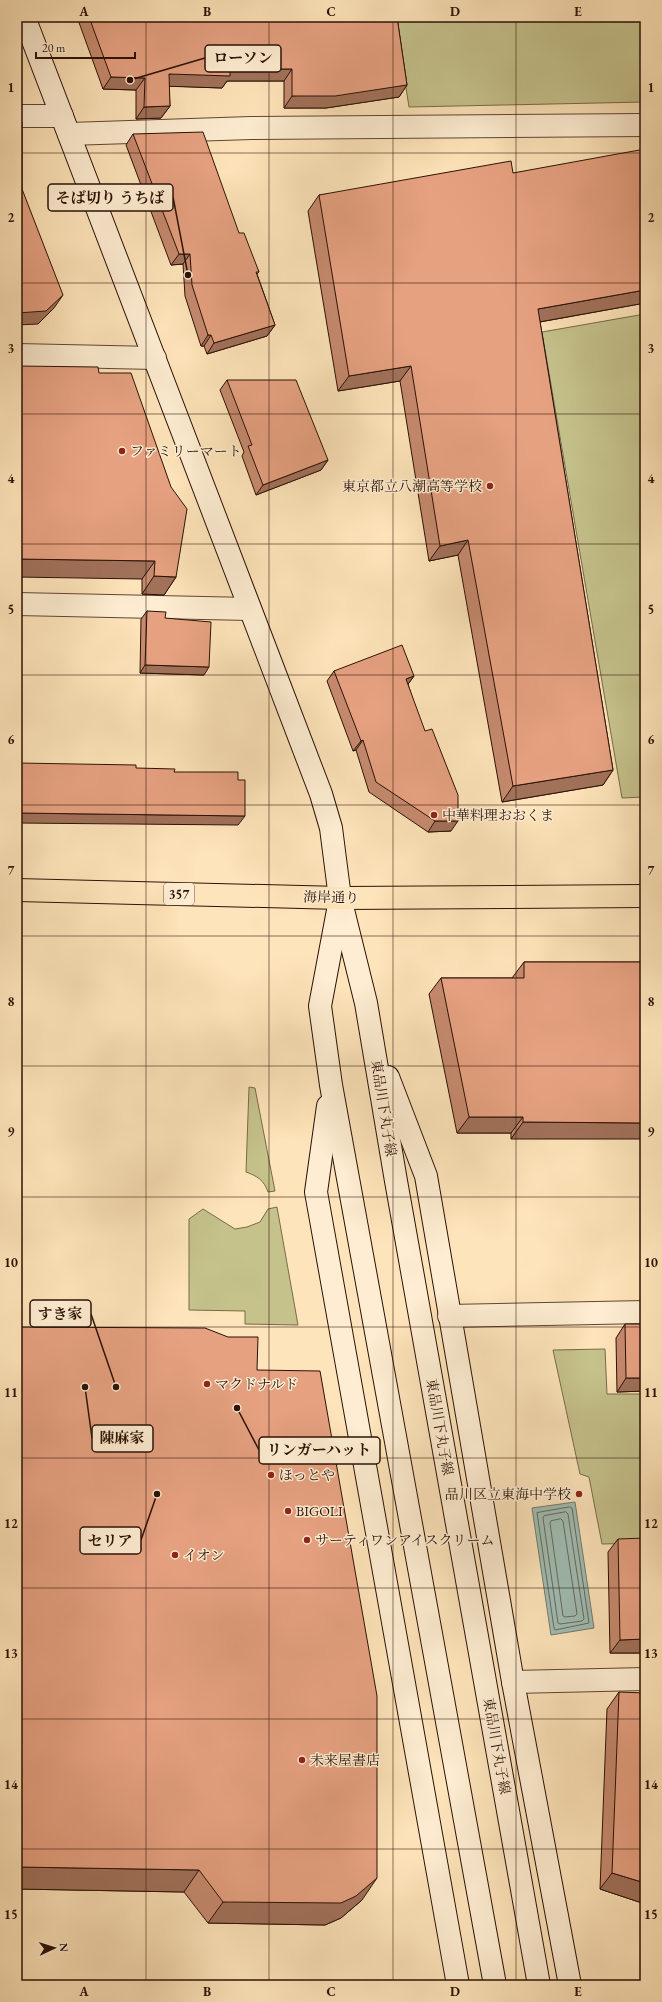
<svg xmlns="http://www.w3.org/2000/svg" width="662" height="2002" font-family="'EB Garamond','Noto Serif JP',serif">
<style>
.green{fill:#c5c28c;stroke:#786a48}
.water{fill:#a0beb5;stroke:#71796f}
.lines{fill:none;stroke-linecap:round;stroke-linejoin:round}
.shore{stroke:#66685d;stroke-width:1}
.street-casing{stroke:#604632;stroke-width:24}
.secondary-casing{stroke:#2b1105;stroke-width:24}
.highway-casing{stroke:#2b1105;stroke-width:24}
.street{stroke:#feedd2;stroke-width:22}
.secondary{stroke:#feedd2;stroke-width:22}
.highway{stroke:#fee4ba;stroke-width:22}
.wall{fill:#c68a6f;stroke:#2b1105}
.shaded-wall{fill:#a1715a;stroke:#2b1105}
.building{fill:#e6a181;stroke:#2b1105}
.grid{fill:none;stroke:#2b1105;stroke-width:1;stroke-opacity:0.55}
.poi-dot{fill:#8f2418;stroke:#feedd2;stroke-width:1.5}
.labels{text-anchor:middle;stroke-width:3;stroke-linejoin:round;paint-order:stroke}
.shield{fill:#feedd2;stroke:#6a5342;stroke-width:1}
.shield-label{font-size:13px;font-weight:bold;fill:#2b1105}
.poi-label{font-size:14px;fill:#2b1105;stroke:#feedd2;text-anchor:start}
.street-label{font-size:14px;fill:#2b1105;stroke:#feedd2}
.leader{fill:none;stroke:#2b1105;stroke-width:1.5}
.callout-dot{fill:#2b1105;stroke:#feedd2;stroke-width:1.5}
.callout{fill:#feedd2;stroke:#2b1105;stroke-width:1.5}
.callout-label{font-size:15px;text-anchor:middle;font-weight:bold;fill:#2b1105}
.neatline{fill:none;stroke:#2b1105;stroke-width:1.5}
.grid-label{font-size:13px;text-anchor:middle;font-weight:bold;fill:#2b1105}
</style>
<rect width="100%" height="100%" fill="#fee4ba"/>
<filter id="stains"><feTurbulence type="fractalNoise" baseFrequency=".005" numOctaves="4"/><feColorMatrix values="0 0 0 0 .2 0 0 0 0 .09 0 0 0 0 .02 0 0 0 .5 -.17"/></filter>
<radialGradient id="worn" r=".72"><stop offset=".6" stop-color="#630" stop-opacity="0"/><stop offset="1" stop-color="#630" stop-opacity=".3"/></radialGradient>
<g class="green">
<path d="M395 17H645V102L409 107Z"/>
<path d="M645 314V797L622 798 542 332Z"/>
<path d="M249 1087 255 1088 275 1191 268 1192C264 1180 257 1176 246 1172Z"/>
<path d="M277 1207 298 1325 245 1324V1311L189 1310V1219L203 1209 235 1229 247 1227 260 1222 268 1209Z"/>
<path d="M605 1349 607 1394H645V1543L602 1544 589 1477 580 1474 553 1350Z"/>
</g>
<path class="water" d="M575 1502 594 1628 551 1635 532 1508Z"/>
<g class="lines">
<g class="shore">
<path d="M570 1507 572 1508 589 1623 555 1630 554 1628 537 1513Z"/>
<path d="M566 1512 568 1514 584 1619 582 1621 560 1624 558 1623 543 1518 544 1516Z"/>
<path d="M561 1519 563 1521 577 1614 575 1616 565 1617 563 1616 550 1523 551 1521Z"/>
</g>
<defs>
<g id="street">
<path d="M17 116H62"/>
<path d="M69 134 251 128 645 125"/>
<path d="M17 355 155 358"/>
<path d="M17 604 250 609"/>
<path d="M449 1316 645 1312"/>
<path d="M513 1682 645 1679"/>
</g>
<g id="secondary">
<path d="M24 17 321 794 331 828 340 898 366 1003 396 1181 539 1985"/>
<path d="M339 905 320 1006 331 1085 495 1985"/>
<path d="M388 1077 426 1176 513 1682 570 1985"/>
<path d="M328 1106 316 1192 458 1985"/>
</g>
<path id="highway" d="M17 890 340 898 645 896"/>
</defs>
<use href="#street" class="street-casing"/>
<use href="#secondary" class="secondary-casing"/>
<use href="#highway" class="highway-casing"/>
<use href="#street" class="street"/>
<use href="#secondary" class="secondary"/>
<use href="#highway" class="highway"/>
</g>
<g class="wall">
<path d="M77 17H397L407 85 399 97 326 108H284V81H227L222 88 169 86 170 106 161 118 136 119V90L103 89Z"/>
<path d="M133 134 239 233 259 272 257 274 275 325 267 336 207 354 204 346H201L185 296 183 264 171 265 126 145Z"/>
<path d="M513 173 645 303 540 322 613 770 603 785 502 802 458 555 429 561 400 381 338 391 308 211 319 195Z"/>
<path d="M99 373 176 577 164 595 142 594V579Z"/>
<path d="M227 380 328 460 321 470 256 495 242 456 244 452 220 390Z"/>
<path d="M147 611 165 618 204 675 140 673 141 619Z"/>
<path d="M334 671 414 676 408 684 451 831 428 832 369 792 356 750 353 751 327 681Z"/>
<path d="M524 962H645L511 1139V1133H457L429 994 441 978H512Z"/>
<path d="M625 1324 645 1391 617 1392 616 1338Z"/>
<path d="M17 1327 257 1370 362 1900 341 1918 325 1925 208 1923 184 1892 17 1889Z"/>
<path d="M618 1539 645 1653H610L608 1552Z"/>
<path d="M619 1692 645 1904 600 1889 607 1709Z"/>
</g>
<g class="shaded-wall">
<path d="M230 69H292L284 81H227L222 88 161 86 169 74Z"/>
<path d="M111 77 145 78 136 90 103 89Z"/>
<path d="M407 85 399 97 326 108H284L292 96Z"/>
<path d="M170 106 161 118 136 119 144 107Z"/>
<path d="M179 254H190L183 264 171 265Z"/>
<path d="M645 290V303L528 324 538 309Z"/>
<path d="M63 295 54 308 38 324 17 325V313Z"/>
<path d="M275 325 267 336 207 354 214 343Z"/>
<path d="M208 335H211L204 346H201Z"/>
<path d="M411 366 400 381 338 391 349 376Z"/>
<path d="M328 460 321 470 256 495 263 485Z"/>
<path d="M468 540 458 555 429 561 440 546Z"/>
<path d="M17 559 155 561 142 579 17 577Z"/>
<path d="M154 576 176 577 164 595 142 594Z"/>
<path d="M145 665 209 667 204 675 140 673Z"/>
<path d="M414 676 406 687V679Z"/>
<path d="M363 740 356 750 353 751 361 741Z"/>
<path d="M613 770 603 785 502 802 513 786Z"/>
<path d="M17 813 245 816 238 825 17 823Z"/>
<path d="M435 821H458L451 831 428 832Z"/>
<path d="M469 1117H523L511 1133H457Z"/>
<path d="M523 1122 645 1123V1139H511Z"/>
<path d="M626 1378H645V1391L617 1392Z"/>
<path d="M645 1639V1653H610L620 1640Z"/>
<path d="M17 1867 199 1870 184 1892 17 1889Z"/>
<path d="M612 1873 645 1883V1904L600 1889Z"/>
<path d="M377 1878 362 1900 341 1918 325 1925 208 1923 223 1902Z"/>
</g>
<g class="building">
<path d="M89 17H397L407 85 335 96H292V69H230V76L169 74 170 106 144 107 145 78 111 77Z"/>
<path d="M17 122H22V189L63 295 46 311 17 313Z"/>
<path d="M203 132 239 233H244L259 272H256L275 325 214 343 211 335H208L192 285 190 254H179L133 134Z"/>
<path d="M645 149V290L538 309 613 770 513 786 468 540 440 546 411 366 349 376 319 195 511 161 513 173Z"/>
<path d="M17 366 98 367 99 373H131L171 487 187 509 176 577 154 576 155 561 17 559Z"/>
<path d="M227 380H296L328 460 263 485 248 446 252 445Z"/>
<path d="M147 611 166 612 165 618 211 622 209 667 145 665Z"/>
<path d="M402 645 414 676 406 679 425 731 432 729 458 795V821H435L376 782 363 740 361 741 334 671Z"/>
<path d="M17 763 136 765V768L175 769 174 772H238V780H245V816L17 813Z"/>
<path d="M524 962H645V1123L523 1122V1117H469L441 978H524Z"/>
<path d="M625 1324H645V1378H626Z"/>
<path d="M17 1327 205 1328 228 1337H258L257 1370 320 1371 377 1696V1878L356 1896 341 1903 223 1902 199 1870 17 1867Z"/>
<path d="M645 1538V1639L620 1640 618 1539Z"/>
<path d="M619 1692 645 1693V1883L612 1873Z"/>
</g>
<path class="grid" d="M146 17V1985M269 17V1985M393 17V1985M516 17V1985M17 153H645M17 283H645M17 414H645M17 544H645M17 675H645M17 805H645M17 936H645M17 1066H645M17 1197H645M17 1327H645M17 1458H645M17 1588H645M17 1719H645M17 1849H645"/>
<g class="poi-dot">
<circle cx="122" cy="451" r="4"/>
<circle cx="490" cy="486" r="4"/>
<circle cx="434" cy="815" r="4"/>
<circle cx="207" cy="1384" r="4"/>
<circle cx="271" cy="1475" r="4"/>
<circle cx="579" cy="1494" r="4"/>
<circle cx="288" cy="1511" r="4"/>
<circle cx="307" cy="1540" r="4"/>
<circle cx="175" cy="1555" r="4"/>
<circle cx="302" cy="1760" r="4"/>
</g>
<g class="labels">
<rect class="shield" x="164" y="883" width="30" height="22" rx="3"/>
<g class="shield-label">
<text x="179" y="899">357</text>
</g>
<g class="poi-label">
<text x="130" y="456">ファミリーマート</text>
<text x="482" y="491" text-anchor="end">東京都立八潮高等学校</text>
<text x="442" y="820">中華料理おおくま</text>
<text x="215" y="1389">マクドナルド</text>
<text x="279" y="1480">ほっとや</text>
<text x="571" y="1499" text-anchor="end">品川区立東海中学校</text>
<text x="296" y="1516">BIGOLI</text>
<text x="315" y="1545">サーティワンアイスクリーム</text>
<text x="183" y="1560">イオン</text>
<text x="310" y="1765">未来屋書店</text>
</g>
<g class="street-label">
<text transform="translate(331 897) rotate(1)" y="5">海岸通り</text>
<text transform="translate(384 1108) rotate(81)" y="5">東品川下丸子線</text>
<text transform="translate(440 1427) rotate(80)" y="5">東品川下丸子線</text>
<text transform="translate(497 1746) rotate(80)" y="5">東品川下丸子線</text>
</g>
</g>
<path class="leader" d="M130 80L205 58M188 275L173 197M116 1387L91 1314M85 1387L92 1438M237 1408L259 1450M157 1494L141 1540"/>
<g class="callout-dot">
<circle cx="130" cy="80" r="4"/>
<circle cx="188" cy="275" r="4"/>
<circle cx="116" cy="1387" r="4"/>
<circle cx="85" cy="1387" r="4"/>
<circle cx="237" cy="1408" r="4"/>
<circle cx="157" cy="1494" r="4"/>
</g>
<g class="callout">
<rect x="205" y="45" width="76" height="27" rx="4"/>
<rect x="48" y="184" width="125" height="27" rx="4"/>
<rect x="30" y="1300" width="61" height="27" rx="4"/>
<rect x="92" y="1425" width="61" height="27" rx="4"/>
<rect x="259" y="1437" width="121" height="27" rx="4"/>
<rect x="80" y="1527" width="61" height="27" rx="4"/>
</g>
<g class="callout-label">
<text x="243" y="63">ローソン</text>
<text x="110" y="203">そば切り うちば</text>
<text x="60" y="1319">すき家</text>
<text x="122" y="1443">陳麻家</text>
<text x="319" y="1455">リンガーハット</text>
<text x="110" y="1546">セリア</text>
</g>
<rect width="662" height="2002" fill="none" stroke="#fee4ba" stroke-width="44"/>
<g transform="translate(54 1948) rotate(86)" stroke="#feedd2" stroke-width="3" paint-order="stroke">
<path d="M0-3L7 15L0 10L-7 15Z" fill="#2b1105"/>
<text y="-6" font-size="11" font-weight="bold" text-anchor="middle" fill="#2b1105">N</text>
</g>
<path d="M36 52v6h99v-6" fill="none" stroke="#2b1105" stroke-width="2"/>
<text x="42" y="52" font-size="12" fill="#2b1105" stroke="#feedd2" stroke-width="3" paint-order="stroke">20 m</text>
<rect x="22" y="22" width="618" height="1958" class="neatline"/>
<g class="grid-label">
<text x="84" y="16">A</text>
<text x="207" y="16">B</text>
<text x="331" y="16">C</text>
<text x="455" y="16">D</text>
<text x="578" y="16">E</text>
<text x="11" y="92">1</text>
<text x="651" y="92">1</text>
<text x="11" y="222">2</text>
<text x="651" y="222">2</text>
<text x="11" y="353">3</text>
<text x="651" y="353">3</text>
<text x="11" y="483">4</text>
<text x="651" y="483">4</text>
<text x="11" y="614">5</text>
<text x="651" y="614">5</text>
<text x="11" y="744">6</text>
<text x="651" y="744">6</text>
<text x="11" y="875">7</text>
<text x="651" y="875">7</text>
<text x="11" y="1006">8</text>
<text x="651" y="1006">8</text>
<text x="11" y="1136">9</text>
<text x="651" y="1136">9</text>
<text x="11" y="1267">10</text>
<text x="651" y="1267">10</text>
<text x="11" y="1397">11</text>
<text x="651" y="1397">11</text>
<text x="11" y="1528">12</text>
<text x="651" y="1528">12</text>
<text x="11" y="1658">13</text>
<text x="651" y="1658">13</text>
<text x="11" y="1789">14</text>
<text x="651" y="1789">14</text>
<text x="11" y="1919">15</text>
<text x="651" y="1919">15</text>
<text x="84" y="1996">A</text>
<text x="207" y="1996">B</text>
<text x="331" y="1996">C</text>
<text x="455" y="1996">D</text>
<text x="578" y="1996">E</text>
</g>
<rect width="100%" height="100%" filter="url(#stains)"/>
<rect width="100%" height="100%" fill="url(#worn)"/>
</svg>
